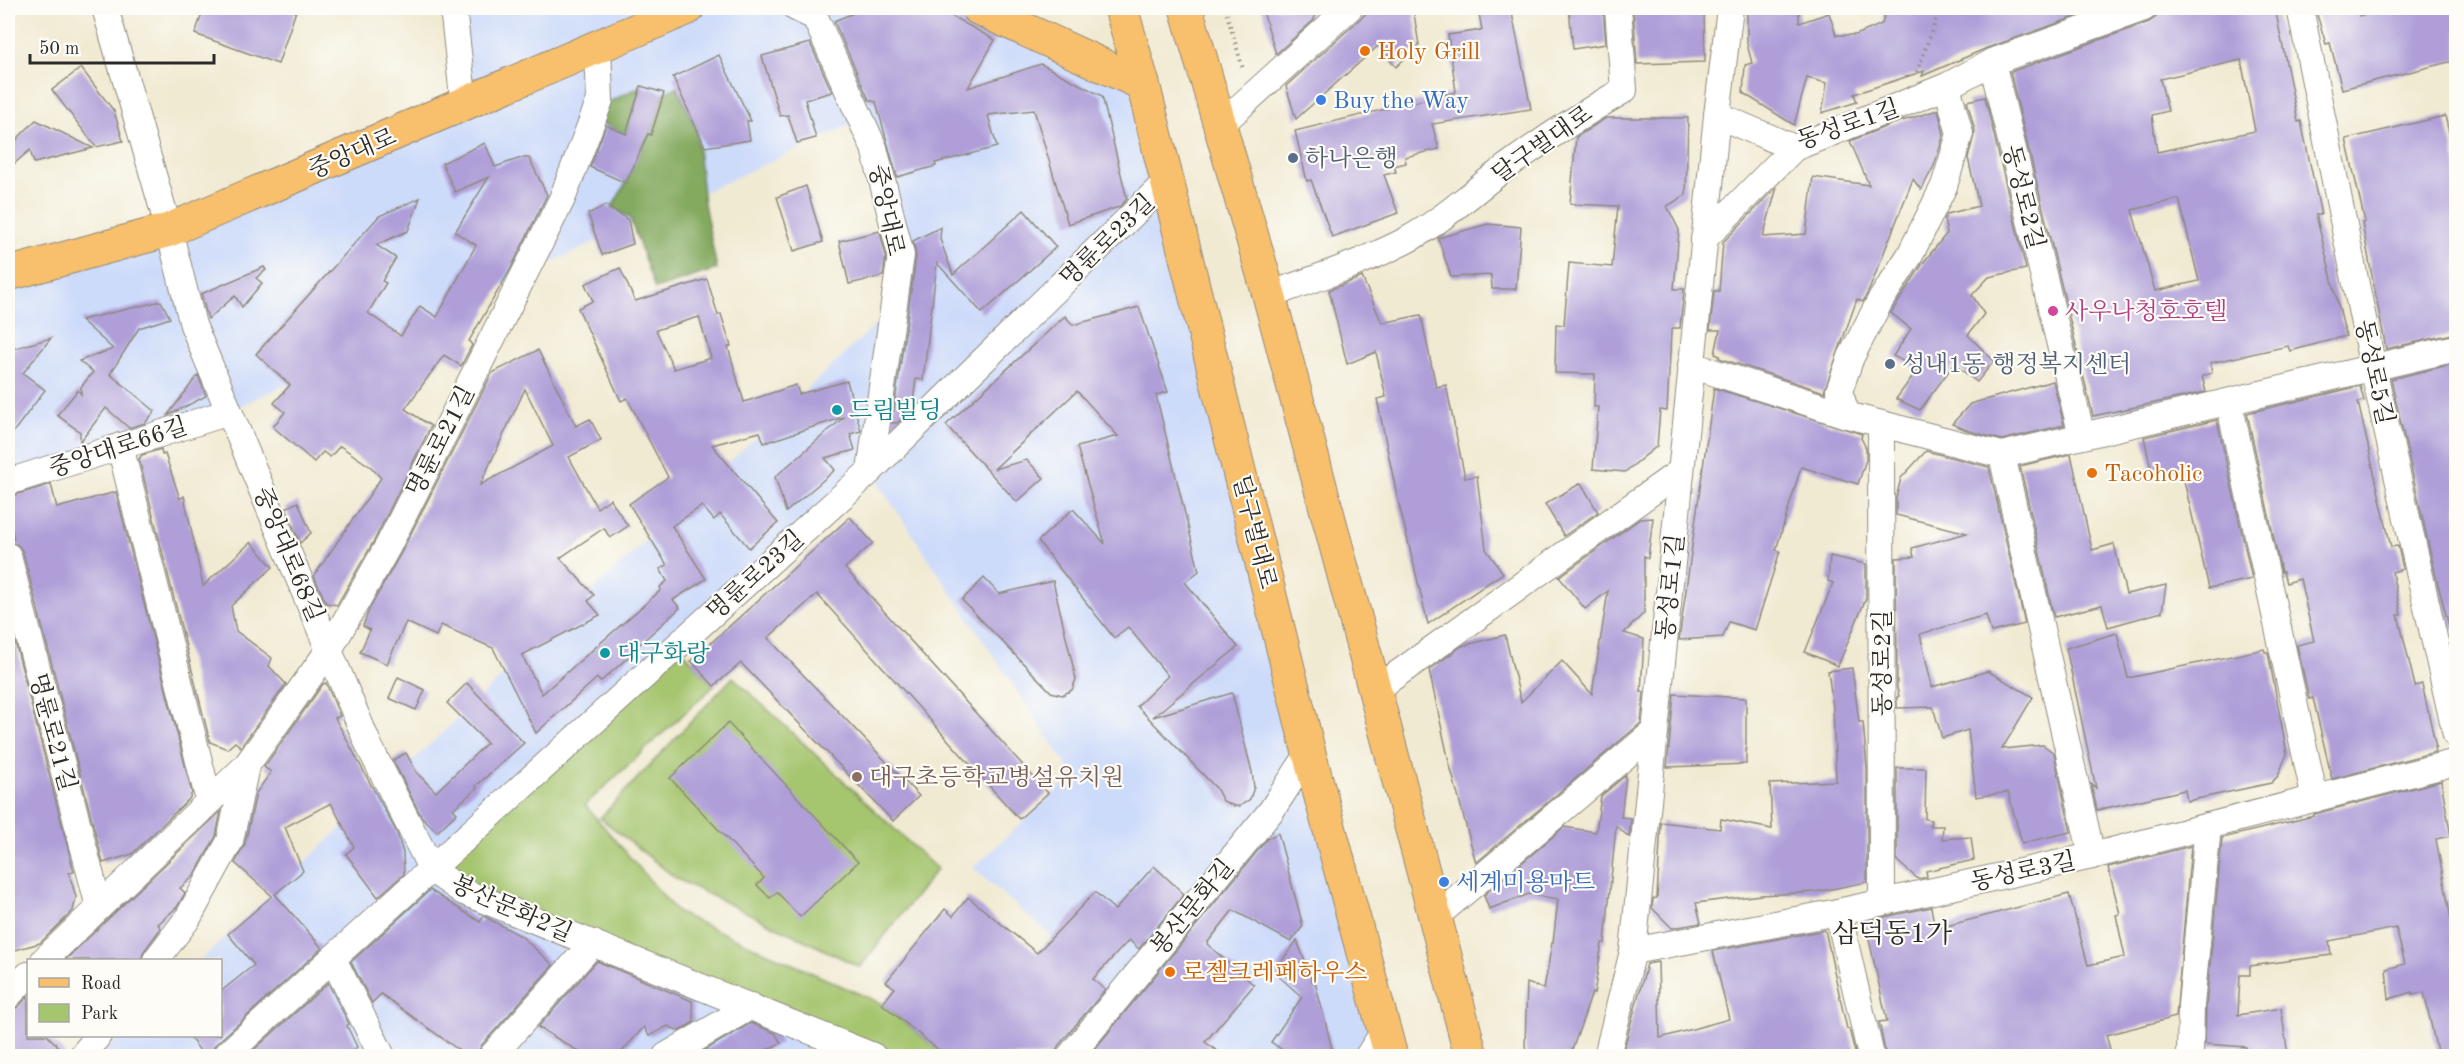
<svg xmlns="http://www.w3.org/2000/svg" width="2464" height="1064" font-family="'Old Standard TT','Noto Serif KR',serif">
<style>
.built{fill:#cddbfa}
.green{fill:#a5c56e;stroke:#68784c;stroke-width:1.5}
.forest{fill:#84aa61;stroke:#586a46;stroke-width:1.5}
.building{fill:#af9ed8;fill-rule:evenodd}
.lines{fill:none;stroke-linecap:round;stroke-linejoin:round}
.minor-casing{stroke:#8e8a7e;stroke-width:28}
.major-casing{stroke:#8e8a7e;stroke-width:35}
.path{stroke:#8e8a7e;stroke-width:4;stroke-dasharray:1.5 4.5;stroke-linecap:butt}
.minor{stroke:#fff;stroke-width:26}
.major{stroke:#f8bf6c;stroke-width:33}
.food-dot{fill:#e8710a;stroke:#fdfcf7;stroke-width:2}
.shop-dot{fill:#3f7fe0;stroke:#fdfcf7;stroke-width:2}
.service-dot{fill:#5c6f8a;stroke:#fdfcf7;stroke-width:2}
.hotel-dot{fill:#d1479c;stroke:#fdfcf7;stroke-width:2}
.culture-dot{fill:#0f9aa8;stroke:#fdfcf7;stroke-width:2}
.education-dot{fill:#8d6e63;stroke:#fdfcf7;stroke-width:2}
.labels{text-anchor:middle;stroke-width:4.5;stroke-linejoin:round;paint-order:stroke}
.food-label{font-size:24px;fill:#c56008;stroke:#fdfcf7;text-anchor:start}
.shop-label{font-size:24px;fill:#366cbe;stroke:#fdfcf7;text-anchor:start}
.street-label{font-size:24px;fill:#2b2b2b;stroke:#fdfcf7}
.service-label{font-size:24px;fill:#4e5e75;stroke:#fdfcf7;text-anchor:start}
.hotel-label{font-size:24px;fill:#b23c85;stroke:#fdfcf7;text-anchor:start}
.culture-label{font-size:24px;fill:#0d838f;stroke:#fdfcf7;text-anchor:start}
.education-label{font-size:24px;fill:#785e54;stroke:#fdfcf7;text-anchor:start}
.quarter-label{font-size:27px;fill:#2b2b2b;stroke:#fdfcf7}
</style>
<rect width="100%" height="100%" fill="#fdfcf7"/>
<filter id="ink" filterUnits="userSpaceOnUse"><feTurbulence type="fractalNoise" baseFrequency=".0167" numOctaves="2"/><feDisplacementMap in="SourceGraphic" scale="12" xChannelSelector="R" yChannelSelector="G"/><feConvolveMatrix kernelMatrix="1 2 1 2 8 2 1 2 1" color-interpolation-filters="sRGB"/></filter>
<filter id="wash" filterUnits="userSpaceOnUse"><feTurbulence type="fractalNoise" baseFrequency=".008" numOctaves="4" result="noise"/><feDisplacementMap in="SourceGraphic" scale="24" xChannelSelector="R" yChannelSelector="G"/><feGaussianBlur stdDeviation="1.35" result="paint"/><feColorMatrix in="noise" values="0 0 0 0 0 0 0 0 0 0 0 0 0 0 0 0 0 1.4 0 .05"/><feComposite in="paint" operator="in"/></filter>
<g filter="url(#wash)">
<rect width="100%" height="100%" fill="#f1ead2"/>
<path class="built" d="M455 8H984L1143 84 1392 1056H974L1060 944 973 868 1073 775 870 471 432 870 873 1056H99L121 1036H220V960H201L894 307 901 255 861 120 229 411 8 482V274L463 102Z"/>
<g class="green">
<path d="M678 645 714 686 585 805 678 913 882 1004 946 1056H877L432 870Z"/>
<path d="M733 677 937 869 860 967 677 879 600 818Z"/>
</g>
<path class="forest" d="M641 86 628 128 650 135 664 93 677 87 696 129 704 204 717 269 655 289 630 218 612 207 626 183 644 142 599 122 605 104Z"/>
<g id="blocks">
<g class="building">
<path d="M204 8H297L278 64 195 34Z"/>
<path d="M866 8H937L995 40 968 88 1041 64 1102 96 1127 199 1119 207 1068 224 1034 110 988 115 997 147 935 163 936 166 897 177 876 102 869 100 834 21Z"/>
<path d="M1262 8H1319L1313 21 1276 54Z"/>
<path d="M1372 8H1413L1419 45 1396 67 1378 46 1296 119 1286 86Z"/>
<path d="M1478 8H1511L1531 109 1432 124 1439 149 1405 157 1406 163 1394 166 1396 172 1384 175 1398 213 1332 237 1311 180 1307 181 1295 131 1456 92 1448 35 1482 30Z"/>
<path d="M1569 8H1603L1606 44 1573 49Z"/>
<path d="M1633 8H1704L1705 62 1637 64Z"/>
<path d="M1747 8H1799V23L1829 13 1836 35H1856L1882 24 1886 8H2101L1987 48 1922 76 1924 71 1854 94 1857 102 1822 113 1827 83 1807 78 1794 125 1743 93 1745 65 1752 63 1747 44Z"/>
<path d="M2159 8H2275L2298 122 2301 121 2321 215H2316L2346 336 2290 351 2288 346 2210 363 2212 373 2202 376 2206 392 2093 416 2010 72 2149 22 2156 17ZM2241 60 2255 131 2157 152 2152 115 2168 111 2160 79ZM2179 199 2199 281 2155 291 2132 210Z"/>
<path d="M2315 8H2356L2359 16 2399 8H2457V60L2342 89 2330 43 2326 44Z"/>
<path d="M810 43 832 92 805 100 816 138 797 143 788 115 780 116 762 56Z"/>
<path d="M719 55 751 121H747L750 140 705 147 673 77Z"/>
<path d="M81 68 114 111 123 141 96 147 52 90Z"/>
<path d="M641 86 664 93 651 135 648 134 626 183 590 167 606 125 626 134Z"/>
<path d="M1985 97 2026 269 1989 277 1972 295 1984 314 1968 335 1994 361 1977 382 1954 364 1920 410 1896 399 1918 369 1893 356 1911 329 1891 313 1923 263 1947 233 1944 220 1947 214 1979 206 1968 158 1975 131 1967 101Z"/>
<path d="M1938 110 1944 134 1934 166 1921 190 1913 179 1870 288 1863 302 1857 299 1824 392 1719 358 1720 356 1715 354 1720 330H1710L1714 291H1719L1723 242 1777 187 1763 237 1806 234 1813 177 1869 185 1850 141 1892 124Z"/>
<path d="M2445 116 2457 166V333L2386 349 2362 223 2365 222 2346 139Z"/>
<path d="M1606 118H1688L1686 195 1667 206 1679 230 1674 289H1684L1680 328H1673L1671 333 1667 411 1660 410 1657 446 1625 472 1593 469 1598 407H1594L1595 374 1555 373 1556 324 1564 325 1569 263 1612 267 1618 206 1570 204 1576 137Z"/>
<path d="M36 120 93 148 34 163 30 150 8 169V148Z"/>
<path d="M485 143 495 167 521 158H529L547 195 511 268 469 341 472 345 461 366 444 355 405 409 431 426 375 539 337 605 326 603 314 576 381 478 371 467 340 446 330 457 323 452 314 462 273 427 285 412 274 403 290 385 256 354 379 216 420 198 408 231 376 245 396 258 382 281 386 283 368 313 401 336 420 306 437 317 476 245 455 232 489 177 455 192 442 163Z"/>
<path d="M806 186 823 242 794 251 777 197Z"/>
<path d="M606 205 628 220 633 244 602 255 588 214Z"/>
<path d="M1024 210 1056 247 982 313 937 263 923 380 916 379 912 409 897 423H892L916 257 913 241 941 227 940 239 953 275Z"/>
<path d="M1488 224 1521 227 1516 289H1492L1491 275 1451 277 1438 238Z"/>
<path d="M880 231 886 256 883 276 849 284 839 241Z"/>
<path d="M264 267 266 270 256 278 262 283 242 307 235 296 208 319 201 294Z"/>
<path d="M620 268 635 301 707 279 718 315 721 314 731 346 728 347 744 402 796 385 799 394 847 381 861 431 850 434 855 450 825 458 835 470 786 512 775 477 844 417 764 443 760 432 712 445 778 523 749 548 720 514 714 520 702 506 672 526 706 579 673 600 680 608 632 651 633 653 600 682 597 678 536 733 493 648 441 625 436 636 406 622 387 664 360 652 370 630 363 626 369 610 401 553 492 373 538 350 576 426 590 419 601 440 569 457 597 508 610 499 628 526 610 538 604 528 560 558 594 595 588 601 600 615 522 655 542 694 661 590 660 587 667 581 660 569 667 565 629 504 668 477 627 398 621 401 578 308 593 301 585 284ZM699 317 711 358 674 369 656 330ZM525 389 553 446 480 485Z"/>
<path d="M1362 277 1382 323 1421 315 1436 387 1446 385 1465 478 1477 476 1486 549 1503 573 1428 624 1397 496 1377 399 1386 397 1376 352 1347 364 1329 290Z"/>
<path d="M161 301 170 318 139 328 110 374 155 411 145 423 129 428 106 408 80 442V432L57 415 78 390 81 394V387L93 372 79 361 113 349 81 320Z"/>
<path d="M1139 307 1168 392 1156 395 1199 571 1185 582 1238 647 1153 717 1232 693 1252 772 1254 787 1250 799 1240 806H1234L1223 801 1216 788 1137 706 1168 676 1128 627 1114 638 1038 541 1073 509 1105 544 1077 447 1118 436 1077 391 994 469 1027 460 1044 478 1017 502 946 425 1065 316 1073 325Z"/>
<path d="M51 338 23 373 45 390 8 439V350Z"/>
<path d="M2457 363V629L2450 630 2436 577 2391 379Z"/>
<path d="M198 375 206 396 167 416Z"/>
<path d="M2053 381 2064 425 2002 440 1969 431 1952 424 1970 404Z"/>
<path d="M2360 386 2364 401 2358 402 2391 547 2398 546 2403 569 2392 572 2401 615H2398L2415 686 2422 684 2436 747H2434L2435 752 2332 779 2313 698 2309 699 2297 645 2314 641 2300 579 2286 583 2283 572H2281L2247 413Z"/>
<path d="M1714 388 1862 434 1861 438 1866 448V460L1858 484 1801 467 1776 550 1780 551 1755 630 1729 622 1723 637 1679 640Z"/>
<path d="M2217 420 2252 579 2209 588 2181 468 2152 474 2144 437Z"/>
<path d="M161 449 162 455 165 454 180 499 184 496 203 586 251 542 273 567 231 606 236 631 272 658 269 666 286 684 241 747 235 742 227 749 210 742 139 459 142 455Z"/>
<path d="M1926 451 1989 467 2025 624 1991 632 1986 615 1920 634 1932 687 1988 671 2033 697 2002 749 2043 745 2054 753 2071 832 2022 843 2008 792 1976 797 1968 730 1942 738 1933 707 1897 708V697L1899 696 1897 688 1896 558 1914 557 1912 548 1967 533 1896 515V498L1901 478Z"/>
<path d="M2071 454 2092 550 2114 544 2126 594 2166 585 2162 612 2108 627 2102 605 2054 617 2020 466Z"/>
<path d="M1581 483 1598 512 1564 536 1545 504Z"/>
<path d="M51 484 57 508 116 492 192 793 189 799 132 854 103 863 23 552 18 545 8 541 14 539 8 513V497Z"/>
<path d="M298 502 311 533 300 543 286 508Z"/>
<path d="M850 517 873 543 845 568 1048 793 1019 819 817 594 768 638 919 796 893 821 741 663 714 686 691 661Z"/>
<path d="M1653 518 1648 558 1644 556V613L1624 633 1644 639 1641 692H1644L1641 723 1476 863 1449 762 1429 670 1462 646 1505 635 1521 702 1562 661 1592 694 1608 591 1585 609 1559 577 1640 519Z"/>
<path d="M1830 556 1866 564V598L1838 666 1805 652 1833 583 1828 581Z"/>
<path d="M984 578 999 594 1053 581 1076 679 1072 690 1062 695 1051 692 962 600Z"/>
<path d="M8 614 74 872 69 873 76 897 73 911 40 943 8 952Z"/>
<path d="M2117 633 2128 678 2264 649 2265 652H2268L2287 754 2278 776 2271 783 2187 801 2185 790 2097 810 2091 784 2096 788 2066 648Z"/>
<path d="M1852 668 1859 722H1863L1867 768V882L1816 892 1761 895 1696 903 1701 923 1672 928 1652 908 1653 899 1657 898 1661 822 1720 829 1721 819 1772 829 1770 784 1836 781 1833 707 1828 671Z"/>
<path d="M398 677 425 690 416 710 389 698Z"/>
<path d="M326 683 340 716 335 718 397 833 403 853 404 874 378 897 346 854 354 847 331 803 285 827 303 871 275 894 322 948 215 1045 210 1056H204L188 1035H220V992L254 965 228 934 272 896 235 863 245 844 256 793 271 772 264 767 323 684Z"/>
<path d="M467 683 524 743 476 786 477 788 453 809 457 813 437 832 421 816 393 760 406 753 417 773 436 792 487 743 447 703Z"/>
<path d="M1674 694 1746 698V764L1667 767Z"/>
<path d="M728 723 858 862 800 917 777 892 770 898 757 885 764 878 670 778Z"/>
<path d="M1897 768H1926L1925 819 1931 820 1930 826H1943L1942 839 1971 837 1974 860 1926 871 1927 877 1918 879 1897 861Z"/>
<path d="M1626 775 1621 817 1631 818 1629 837 1616 826 1605 943H1602L1594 994 1592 993 1570 1056H1527L1525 1045 1527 983 1544 989 1552 943H1553L1558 899 1529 894 1489 909 1484 895 1564 827 1596 832 1601 796Z"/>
<path d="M2441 781 2451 836 2436 839 2454 935H2457V1056H2438L2424 992 2412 994V992L2389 999 2386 969 2405 964 2396 928 2329 941 2331 955 2250 966V975H2240L2238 1015 2281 1008 2288 1056H2248L2246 1047 2205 1044 2206 1006 2222 838 2314 816V814Z"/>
<path d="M221 811 216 836 194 876 180 888 185 893 177 907 158 924 161 928 144 951 141 960H65Z"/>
<path d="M1278 833 1303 926 1291 942 1233 910 1208 942 1207 944 1254 985 1205 1042 1224 1056H1089L1268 838Z"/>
<path d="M2191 846 2176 1017 2106 1035 2112 1056H1886L1879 1022 1887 1021 1865 921 1931 907 1935 929 2069 894 2088 965 2125 957 2116 915 2120 914 2108 867Z"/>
<path d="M1154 866 1184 894 1139 949 1129 940 1093 979 1105 990 1058 1046 1055 1056H946L882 1004 895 988 886 982 945 909 953 916 968 897 1037 953 1095 892 1115 910Z"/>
<path d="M430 890 480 922 484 916 521 936 553 965 481 1046 477 1056H467L381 994 372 1003 351 962Z"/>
<path d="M1825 930 1847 1029H1849L1856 1056H1622L1647 964 1658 962 1660 1038 1729 1019 1713 951Z"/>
<path d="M1297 940 1312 981 1314 978 1334 1056H1276L1281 1049 1271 1042 1302 997 1274 972Z"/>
<path d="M597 961 692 1001 694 1022 679 1031 668 1026 649 1036 644 1027 618 1056H586L538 1027Z"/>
<path d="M328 983 349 1024 347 1026 357 1047 346 1056H247Z"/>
<path d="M28 996V1035H47L67 1056H8V1011L18 1007Z"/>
<path d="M751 1023 775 1033 781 1043 753 1056H695Z"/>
</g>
</g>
</g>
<g filter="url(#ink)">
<use href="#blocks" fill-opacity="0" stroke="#8e8a7e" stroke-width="1.5"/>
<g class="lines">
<defs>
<g id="minor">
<path d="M105 8 169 230 193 325 369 746 432 870 464 892 873 1056"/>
<path d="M453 8 464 105"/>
<path d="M796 8 815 17 874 148 901 255 870 471"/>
<path d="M2300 8 2373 368 2456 735"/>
<path d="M1992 62 2082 436"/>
<path d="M1717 115 1794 148"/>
<path d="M1219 126 1349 8"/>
<path d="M1704 239 1794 148 1947 86 1992 62 2144 8"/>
<path d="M1269 295C1314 279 1362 263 1405 241 1443 221 1474 190 1509 165 1546 138 1584 113 1624 90L1618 8"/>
<path d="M1691 365 1847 415 2002 455 2456 348"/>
<path d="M2229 402 2315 799"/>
<path d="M1847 415 1839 391 1851 357 1880 301 1910 255 1944 186 1960 134 1947 86"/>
<path d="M1881 424 1882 902"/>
<path d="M120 446 209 801"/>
<path d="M2002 455 2092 856"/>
<path d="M8 482 229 412"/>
<path d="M8 556 99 907"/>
<path d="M1375 690 1681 471"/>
<path d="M1838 912 1871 1056"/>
<path d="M1435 917 1655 731"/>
<path d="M1633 951 1838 912 2092 856 2456 762"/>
<path d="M333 959 382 1056"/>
<path d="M44 960 246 766 329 650 388 546 562 199 600 100 598 47"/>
<path d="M156 960 188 918 230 841 246 766"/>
<path d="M8 996 28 975"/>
<path d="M82 1056 98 1036"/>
<path d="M225 1056 870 471 1167 181"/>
<path d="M492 1056 593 943"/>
<path d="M666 1056 751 1006"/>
<path d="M1070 1056 1271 811 1309 753"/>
<path d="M1368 1056 1384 1031"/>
<path d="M1607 1056 1633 951 1717 115 1730 8"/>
<path d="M2190 1056 2191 1005 2208 826"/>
</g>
<g id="major">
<path d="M978 8 1143 84"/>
<path d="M1121 8 1143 84 1309 753 1391 1056"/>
<path d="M1186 8 1269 295 1426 882 1471 1056"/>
<path d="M8 274 169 230 688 8"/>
</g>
</defs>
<use href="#minor" class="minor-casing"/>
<use href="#major" class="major-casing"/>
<g class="path">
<path d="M1225 8 1243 69"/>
<path d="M1917 72 1940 8"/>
</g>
<use href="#minor" class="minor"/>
<use href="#major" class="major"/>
</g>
</g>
<g class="food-dot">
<circle cx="1365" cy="51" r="6"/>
<circle cx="2092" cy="473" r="6"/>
<circle cx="1170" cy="972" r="6"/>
</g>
<g class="shop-dot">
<circle cx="1321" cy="100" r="6"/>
<circle cx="1444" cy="882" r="6"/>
</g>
<g class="service-dot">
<circle cx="1293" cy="158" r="6"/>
<circle cx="1890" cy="364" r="6"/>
</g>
<circle class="hotel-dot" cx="2053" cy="311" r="6"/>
<g class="culture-dot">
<circle cx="837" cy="410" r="6"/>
<circle cx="605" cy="653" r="6"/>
</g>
<circle class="education-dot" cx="857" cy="777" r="6"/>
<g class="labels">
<g class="food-label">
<text x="1377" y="59">Holy Grill</text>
<text x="2104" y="481">Tacoholic</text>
<text x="1182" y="980">로젤크레페하우스</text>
</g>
<g class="shop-label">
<text x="1333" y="108">Buy the Way</text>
<text x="1456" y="890">세계미용마트</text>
</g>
<g class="street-label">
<text transform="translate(1848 124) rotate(-19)" y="8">동성로1길</text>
<text transform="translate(1542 144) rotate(-35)" y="8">달구벌대로</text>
<text transform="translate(352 153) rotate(-23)" y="8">중앙대로</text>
<text transform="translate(2024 197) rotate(76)" y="8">동성로2길</text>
<text transform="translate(887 210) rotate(78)" y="8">중앙대로</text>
<text transform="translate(1107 240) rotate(-44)" y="8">명륜로23길</text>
<text transform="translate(2375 372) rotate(78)" y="8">동성로5길</text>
<text transform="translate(440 441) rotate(-63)" y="8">명륜로21길</text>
<text transform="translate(118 447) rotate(-18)" y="8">중앙대로66길</text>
<text transform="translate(1255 532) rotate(76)" y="8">달구벌대로</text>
<text transform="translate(289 554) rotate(67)" y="8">중앙대로68길</text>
<text transform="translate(755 575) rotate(-42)" y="8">명륜로23길</text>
<text transform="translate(1670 587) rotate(-84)" y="8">동성로1길</text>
<text transform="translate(1882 663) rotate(-90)" y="8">동성로2길</text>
<text transform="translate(53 732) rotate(75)" y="8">명륜로21길</text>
<text transform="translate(2023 871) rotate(-12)" y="8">동성로3길</text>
<text transform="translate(1192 907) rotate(-51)" y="8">봉산문화길</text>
<text transform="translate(512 908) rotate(24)" y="8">봉산문화2길</text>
</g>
<g class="service-label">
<text x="1305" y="166">하나은행</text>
<text x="1902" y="372">성내1동 행정복지센터</text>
</g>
<g class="hotel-label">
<text x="2065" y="319">사우나청호호텔</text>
</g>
<g class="culture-label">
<text x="849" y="418">드림빌딩</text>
<text x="617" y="661">대구화랑</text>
</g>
<g class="education-label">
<text x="869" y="785">대구초등학교병설유치원</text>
</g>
<g class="quarter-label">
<text x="1892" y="942">삼덕동1가</text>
</g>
</g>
<rect width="2464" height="1064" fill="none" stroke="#fdfcf7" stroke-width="30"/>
<rect x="27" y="959" width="195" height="78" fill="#fdfcf7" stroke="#a9a8a5" stroke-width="1.5"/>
<rect x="39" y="978" width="30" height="9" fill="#f8bf6c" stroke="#a9a8a5" stroke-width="1.5"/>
<text x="81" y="989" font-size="18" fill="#2b2b2b">Road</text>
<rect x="39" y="1004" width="30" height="18" fill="#a5c56e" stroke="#a9a8a5" stroke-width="1.5"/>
<text x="81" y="1019" font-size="18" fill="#2b2b2b">Park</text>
<path d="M30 54v9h184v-9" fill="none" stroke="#2b2b2b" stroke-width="3"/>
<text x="39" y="54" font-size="18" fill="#2b2b2b" stroke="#fdfcf7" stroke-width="4.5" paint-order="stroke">50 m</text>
</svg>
